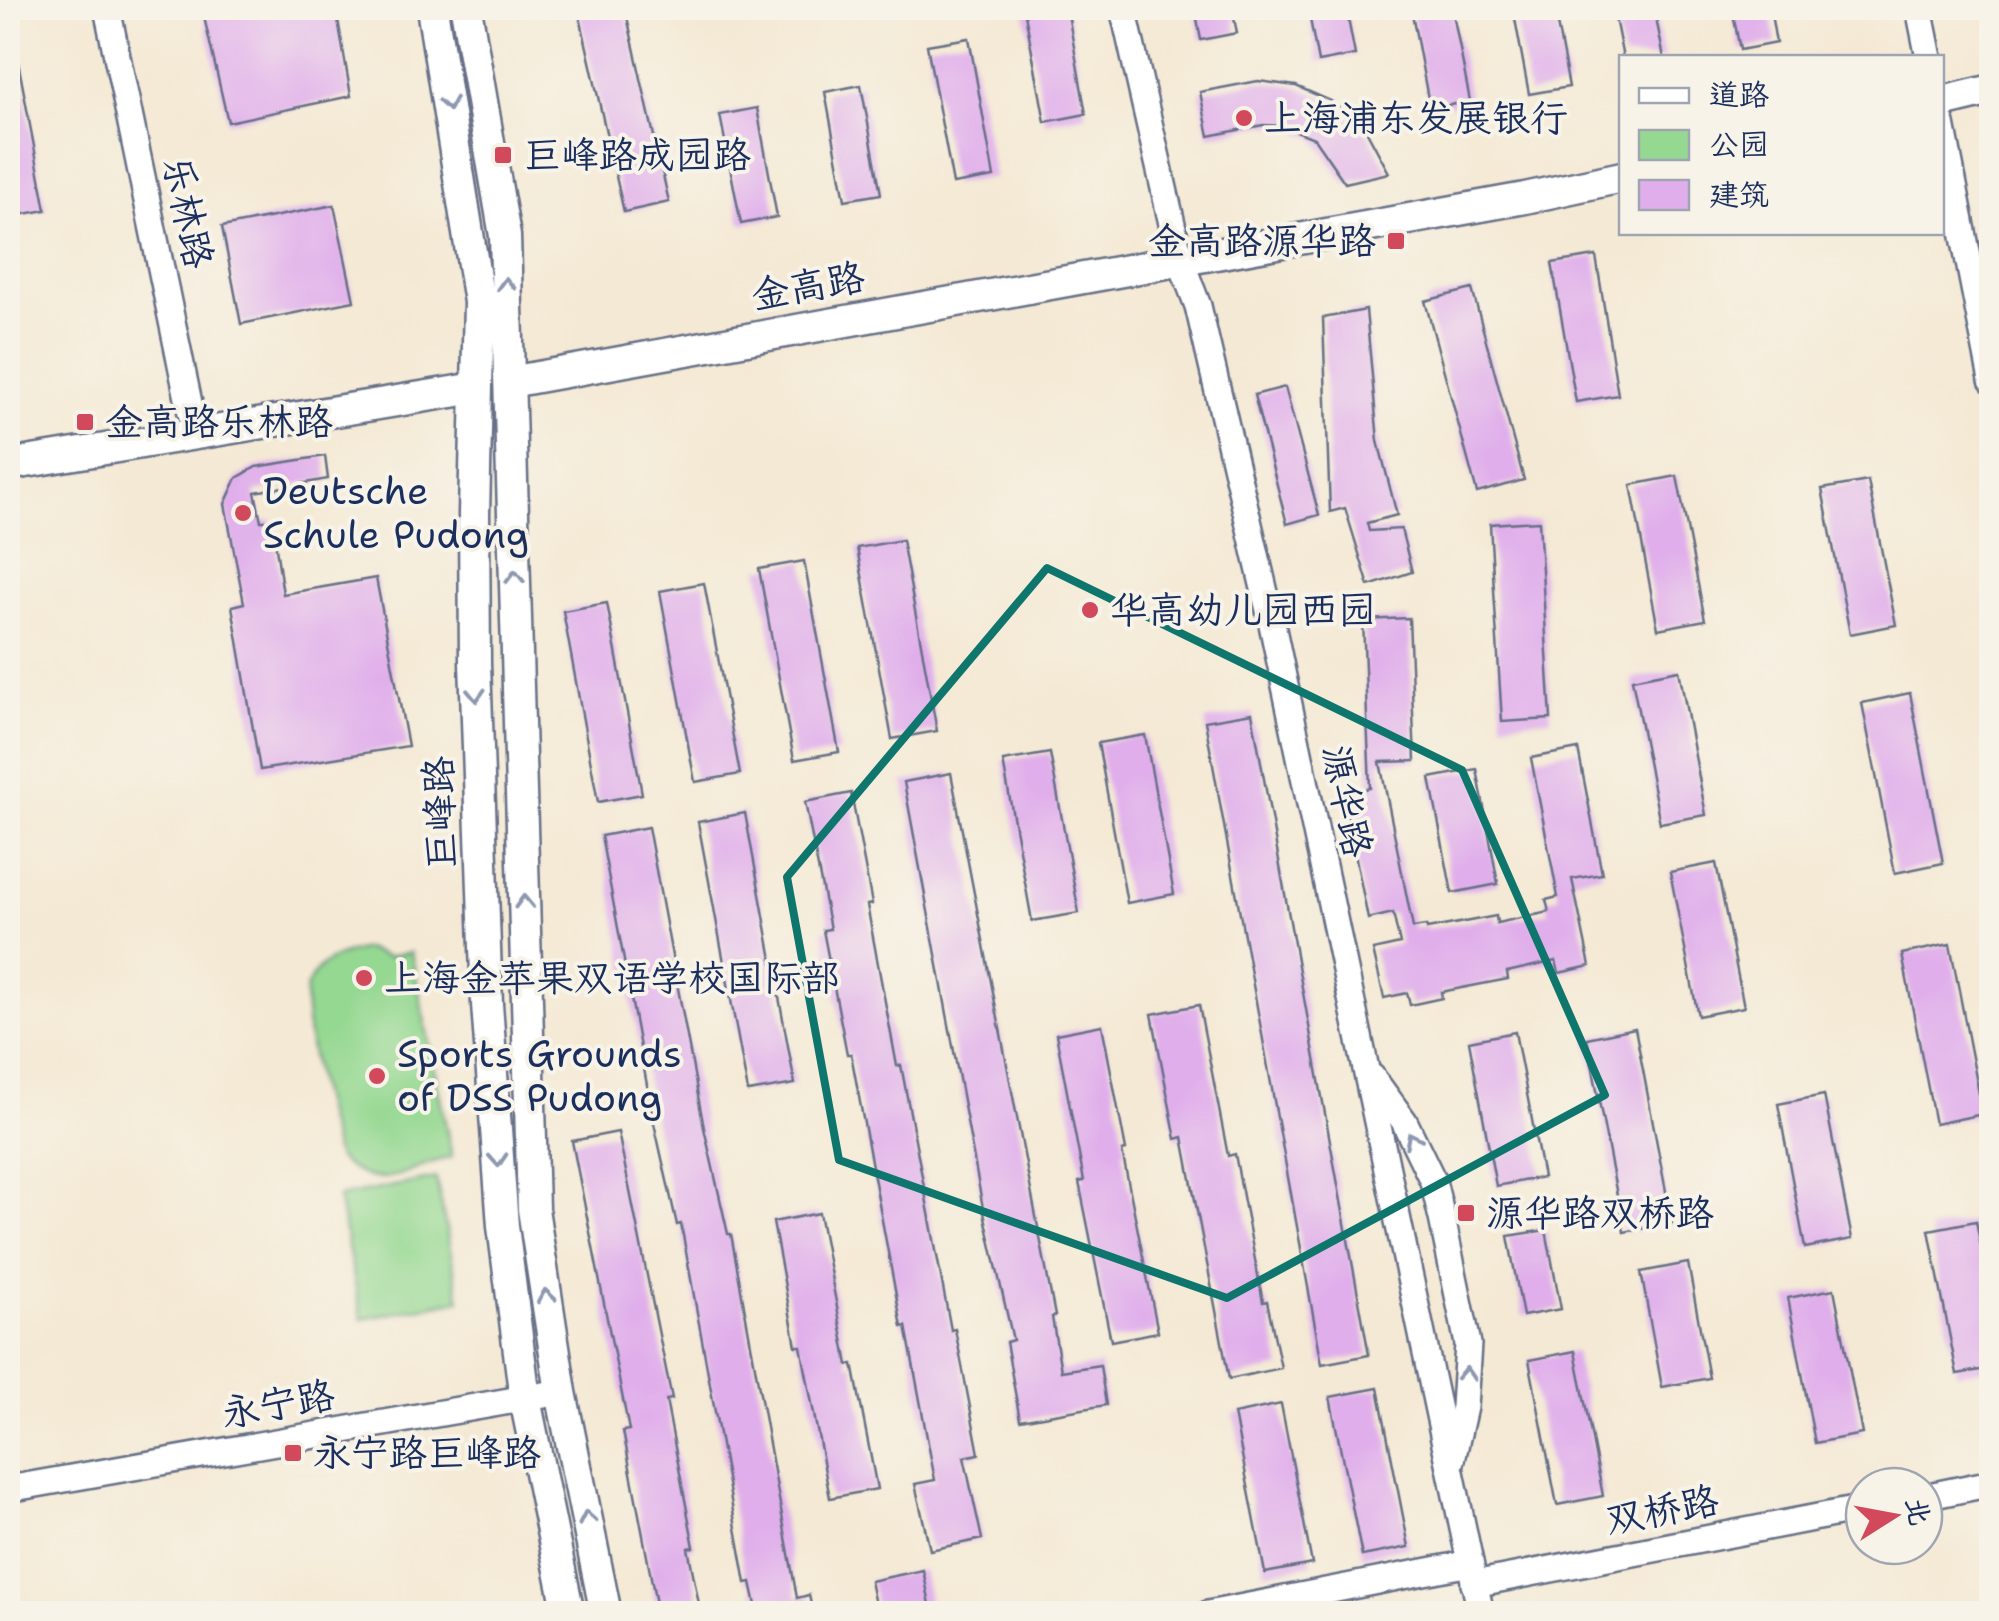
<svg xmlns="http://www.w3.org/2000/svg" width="1999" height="1621" font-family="'Shantell Sans','LXGW WenKai TC',sans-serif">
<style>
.green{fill:#94d891;stroke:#588478;stroke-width:2.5}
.building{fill:#e0afeb}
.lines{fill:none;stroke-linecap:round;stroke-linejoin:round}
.minor-casing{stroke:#677087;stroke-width:30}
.major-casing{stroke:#677087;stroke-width:35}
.minor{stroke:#fff;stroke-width:25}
.major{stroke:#fff;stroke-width:30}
.oneway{stroke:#8d97ae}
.marked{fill:none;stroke:#0f766e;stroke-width:8;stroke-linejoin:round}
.poi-dot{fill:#d1495b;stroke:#f7f3e8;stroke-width:4}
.labels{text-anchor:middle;stroke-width:8;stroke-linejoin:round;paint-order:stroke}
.poi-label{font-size:38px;fill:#1b2f5e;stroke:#f7f3e8;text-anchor:start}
.street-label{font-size:38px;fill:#1b2f5e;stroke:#f7f3e8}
</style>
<rect width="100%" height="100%" fill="#f7f3e8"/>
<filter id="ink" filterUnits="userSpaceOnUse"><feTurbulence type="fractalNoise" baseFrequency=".01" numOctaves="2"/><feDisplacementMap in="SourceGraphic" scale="20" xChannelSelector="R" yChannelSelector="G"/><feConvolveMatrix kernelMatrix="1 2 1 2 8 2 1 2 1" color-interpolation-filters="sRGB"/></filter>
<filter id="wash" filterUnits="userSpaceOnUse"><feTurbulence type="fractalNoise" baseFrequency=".0048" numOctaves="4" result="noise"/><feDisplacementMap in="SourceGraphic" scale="40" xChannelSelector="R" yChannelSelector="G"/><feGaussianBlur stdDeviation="2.25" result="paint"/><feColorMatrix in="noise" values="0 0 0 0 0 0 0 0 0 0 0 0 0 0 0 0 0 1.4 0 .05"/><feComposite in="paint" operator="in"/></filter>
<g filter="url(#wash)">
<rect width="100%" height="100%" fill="#f4e9d4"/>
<g class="green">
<path d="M365 949 387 957 411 952 452 1157C404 1166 383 1199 337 1158 327 1129 297 1007 308 984 319 960 341 954 365 949Z"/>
<path d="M436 1178 460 1300 362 1319 338 1197Z"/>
</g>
<g id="blocks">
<g class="building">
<path d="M246 8H336L351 96 228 122 204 17Z"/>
<path d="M578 8H625L669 202 624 212Z"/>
<path d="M1024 8H1067L1086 114 1045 122Z"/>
<path d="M1195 8H1232L1237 33 1201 40Z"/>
<path d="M1308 8H1346L1355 55 1318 62Z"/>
<path d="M1411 8H1452L1470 101 1430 109Z"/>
<path d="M1513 8H1554L1569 87 1529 94Z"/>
<path d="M1613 8H1654L1664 58H1623Z"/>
<path d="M1732 8H1770L1776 43 1740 50Z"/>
<path d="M969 38 994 177 953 184 927 45Z"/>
<path d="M16 51 46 210 8 217V52Z"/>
<path d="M1258 81 1296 86 1331 101 1366 130 1389 173 1345 183 1314 138 1284 126 1263 125 1209 136 1200 92Z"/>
<path d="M861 85 881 194 845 200 825 92Z"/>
<path d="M757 108 777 217 741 224 720 115Z"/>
<path d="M334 205 354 301 241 324 222 227Z"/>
<path d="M1596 256 1618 395 1576 402 1552 263Z"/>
<path d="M1472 289 1524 480 1477 493 1425 301Z"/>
<path d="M1366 310 1378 441 1397 515 1367 523 1369 531 1401 529 1412 572 1369 586 1345 508 1330 512 1323 318Z"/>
<path d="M1285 387 1319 515 1287 524 1254 395Z"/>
<path d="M325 456 328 479 255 492 261 521H272L283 594 376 578 408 746 260 770 232 606 244 603 225 504 237 478 256 467Z"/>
<path d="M1677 476 1705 620 1658 629 1631 485Z"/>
<path d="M1868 481 1896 625 1850 634 1822 489Z"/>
<path d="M1539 521 1551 719 1502 722 1490 524Z"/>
<path d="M902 540 937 731 892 739 857 548Z"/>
<path d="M804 561 839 752 794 760 759 569Z"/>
<path d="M704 583 740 774 695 782 660 591Z"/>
<path d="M607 603 642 794 598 802 563 611Z"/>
<path d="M1409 618 1415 761 1380 762 1413 928 1426 926 1427 929 1496 916 1497 923 1549 912 1546 900 1558 897 1531 758 1578 749 1602 874 1572 879 1590 966 1559 973 1556 961 1507 972 1508 979 1441 992 1442 998 1410 1005 1407 993 1384 998 1373 950 1400 944 1393 913 1368 919 1343 793 1370 788 1363 620Z"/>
<path d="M1679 670 1706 815 1660 823 1632 679Z"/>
<path d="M1910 693 1943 863 1895 873 1862 703Z"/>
<path d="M1252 713 1369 1355 1322 1364 1205 721Z"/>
<path d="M1145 735 1174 894 1127 903 1098 743Z"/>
<path d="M1050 753 1079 913 1032 921 1003 761Z"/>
<path d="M1477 769 1498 884 1452 893 1430 778Z"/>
<path d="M951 773 1055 1316 1052 1317 1061 1371 1100 1365 1106 1405 1020 1420 1006 1342 1013 1340 983 1208 904 782Z"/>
<path d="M851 793 872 904 867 905 897 1066 901 1065 951 1330 955 1329 979 1454 964 1457 982 1539 930 1550 915 1484 935 1480 906 1326 902 1327 851 1054H847L823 930 830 929 805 802Z"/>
<path d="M745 813 795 1084 748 1092 698 822Z"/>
<path d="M648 827 704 1128 728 1234H731L797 1598 809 1595 813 1614H758L751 1582 746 1583 681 1224 677 1225 654 1123 601 836Z"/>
<path d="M1716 863 1744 1007 1698 1016 1670 872Z"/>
<path d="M1950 944 1983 1114 1935 1124 1902 954Z"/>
<path d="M1199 1005 1228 1156 1235 1154 1263 1302 1267 1301 1281 1368 1229 1379 1183 1137 1176 1139 1152 1014Z"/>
<path d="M1102 1025 1126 1150 1122 1151 1158 1332 1111 1341 1079 1182 1084 1181 1056 1034Z"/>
<path d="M1635 1028 1672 1223 1624 1232 1587 1038Z"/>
<path d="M1515 1032 1543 1177 1496 1186 1469 1041Z"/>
<path d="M1824 1095 1852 1239 1805 1248 1778 1104Z"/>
<path d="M618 1132 672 1399 666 1400 694 1547 688 1548 701 1614H658L623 1431 629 1430 572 1141Z"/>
<path d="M819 1213 848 1365 853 1364 877 1489 830 1498 801 1346H796L773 1222Z"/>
<path d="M1976 1221 1992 1302V1368L1957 1374 1929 1230Z"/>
<path d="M1546 1230 1561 1309 1523 1316 1508 1236Z"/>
<path d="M1688 1263 1709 1378 1662 1387 1641 1272Z"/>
<path d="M1834 1289 1862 1434 1815 1443 1788 1298Z"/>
<path d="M1575 1351 1603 1496 1557 1505 1529 1360Z"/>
<path d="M1378 1388 1409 1547 1362 1556 1330 1397Z"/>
<path d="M1281 1404 1312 1564 1265 1573 1234 1414Z"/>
<path d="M923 1570 932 1614H877L870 1581Z"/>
</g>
</g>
</g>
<g filter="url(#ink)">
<use href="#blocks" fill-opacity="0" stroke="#677087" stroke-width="2.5"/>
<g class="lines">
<defs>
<g id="minor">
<path d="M107 8 195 432"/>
<path d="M1123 8 1180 259 1198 306 1269 610 1481 1614"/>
<path d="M1919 8 1929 58"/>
<path d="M1942 124 1992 380"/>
<path d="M1372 1077 1404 1121 1433 1181 1442 1218 1468 1344 1464 1407 1452 1460"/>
<path d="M8 1489 561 1392"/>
<path d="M1924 1497 1992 1483"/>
<path d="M1474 1584 1864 1508"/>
<path d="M1208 1614 1470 1563"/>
</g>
<g id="major">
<path d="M432 8 479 302 474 514 475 663 487 1004 503 1226 525 1399 569 1614"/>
<path d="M466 8 505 236 533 1209 561 1392 606 1614"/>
<path d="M1942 102 1992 90"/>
<path d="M510 382 1525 198 1622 177"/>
<path d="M8 465 476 388"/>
</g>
</defs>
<use href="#minor" class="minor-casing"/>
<use href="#major" class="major-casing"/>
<use href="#minor" class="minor"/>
<use href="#major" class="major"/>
</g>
<defs><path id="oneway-chevron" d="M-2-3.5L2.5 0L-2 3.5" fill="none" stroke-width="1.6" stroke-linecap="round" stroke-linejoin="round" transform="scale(2.5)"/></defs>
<g class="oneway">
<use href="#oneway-chevron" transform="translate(448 104) rotate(81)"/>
<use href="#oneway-chevron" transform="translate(506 284) rotate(-92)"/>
<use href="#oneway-chevron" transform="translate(515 577) rotate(-91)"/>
<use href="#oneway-chevron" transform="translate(476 695) rotate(88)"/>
<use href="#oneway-chevron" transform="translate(524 902) rotate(-92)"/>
<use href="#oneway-chevron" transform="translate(1412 1139) rotate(-116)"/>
<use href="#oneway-chevron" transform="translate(498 1160) rotate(86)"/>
<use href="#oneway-chevron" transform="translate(546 1296) rotate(-99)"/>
<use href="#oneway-chevron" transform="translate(1466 1374) rotate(-86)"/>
<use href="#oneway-chevron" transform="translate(587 1518) rotate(-101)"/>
</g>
</g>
<path class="marked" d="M1047 568 1462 770 1605 1095 1227 1298 839 1160 787 877Z"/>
<g class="poi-dot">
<circle cx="1244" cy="118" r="10"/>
<rect x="493" y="145" width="20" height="20" rx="5"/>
<rect x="1386" y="231" width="20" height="20" rx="5"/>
<rect x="75" y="412" width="20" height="20" rx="5"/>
<circle cx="243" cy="513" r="10"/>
<circle cx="1090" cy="610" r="10"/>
<circle cx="364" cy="978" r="10"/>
<circle cx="377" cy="1076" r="10"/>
<rect x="1456" y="1203" width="20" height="20" rx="5"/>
<rect x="283" y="1443" width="20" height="20" rx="5"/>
</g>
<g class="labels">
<g class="poi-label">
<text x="1264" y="131">上海浦东发展银行</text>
<text x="523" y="168">巨峰路成园路</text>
<text x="1376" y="254" text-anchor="end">金高路源华路</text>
<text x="105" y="435">金高路乐林路</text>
<text x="263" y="504">Deutsche<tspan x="263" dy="44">Schule Pudong</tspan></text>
<text x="1110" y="623">华高幼儿园西园</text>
<text x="384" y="991">上海金苹果双语学校国际部</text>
<text x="397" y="1067">Sports Grounds<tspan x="397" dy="44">of DSS Pudong</tspan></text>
<text x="1486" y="1226">源华路双桥路</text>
<text x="313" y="1466">永宁路巨峰路</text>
</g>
<g class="street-label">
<text transform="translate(188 212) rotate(78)" y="13">乐林路</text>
<text transform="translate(808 286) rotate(-10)" y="13">金高路</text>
<text transform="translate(1347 801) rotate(78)" y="13">源华路</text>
<text transform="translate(440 813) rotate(-92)" y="13">巨峰路</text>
<text transform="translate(278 1404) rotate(-10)" y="13">永宁路</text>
<text transform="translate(1662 1510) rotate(-11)" y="13">双桥路</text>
</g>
</g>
<rect width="1999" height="1621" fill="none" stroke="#f7f3e8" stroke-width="40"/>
<rect x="1619" y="55" width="325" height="180" fill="#f7f3e8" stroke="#9fa5b1" stroke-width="2.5"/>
<rect x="1639" y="88" width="50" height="15" fill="#ffffff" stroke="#9fa5b1" stroke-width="2.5"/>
<text x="1709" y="105" font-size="30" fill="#1b2f5e">道路</text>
<rect x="1639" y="130" width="50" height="30" fill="#94d891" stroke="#9fa5b1" stroke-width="2.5"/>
<text x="1709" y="155" font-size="30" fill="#1b2f5e">公园</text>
<rect x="1639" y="180" width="50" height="30" fill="#e0afeb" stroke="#9fa5b1" stroke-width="2.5"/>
<text x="1709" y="205" font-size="30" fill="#1b2f5e">建筑</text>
<g transform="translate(1894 1516) rotate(79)"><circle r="48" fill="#f7f3e8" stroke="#9fa5b1" stroke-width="2.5"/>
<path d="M0-8L18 38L0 25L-18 38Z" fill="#d1495b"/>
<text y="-15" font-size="28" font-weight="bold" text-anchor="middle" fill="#1b2f5e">北</text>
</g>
</svg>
